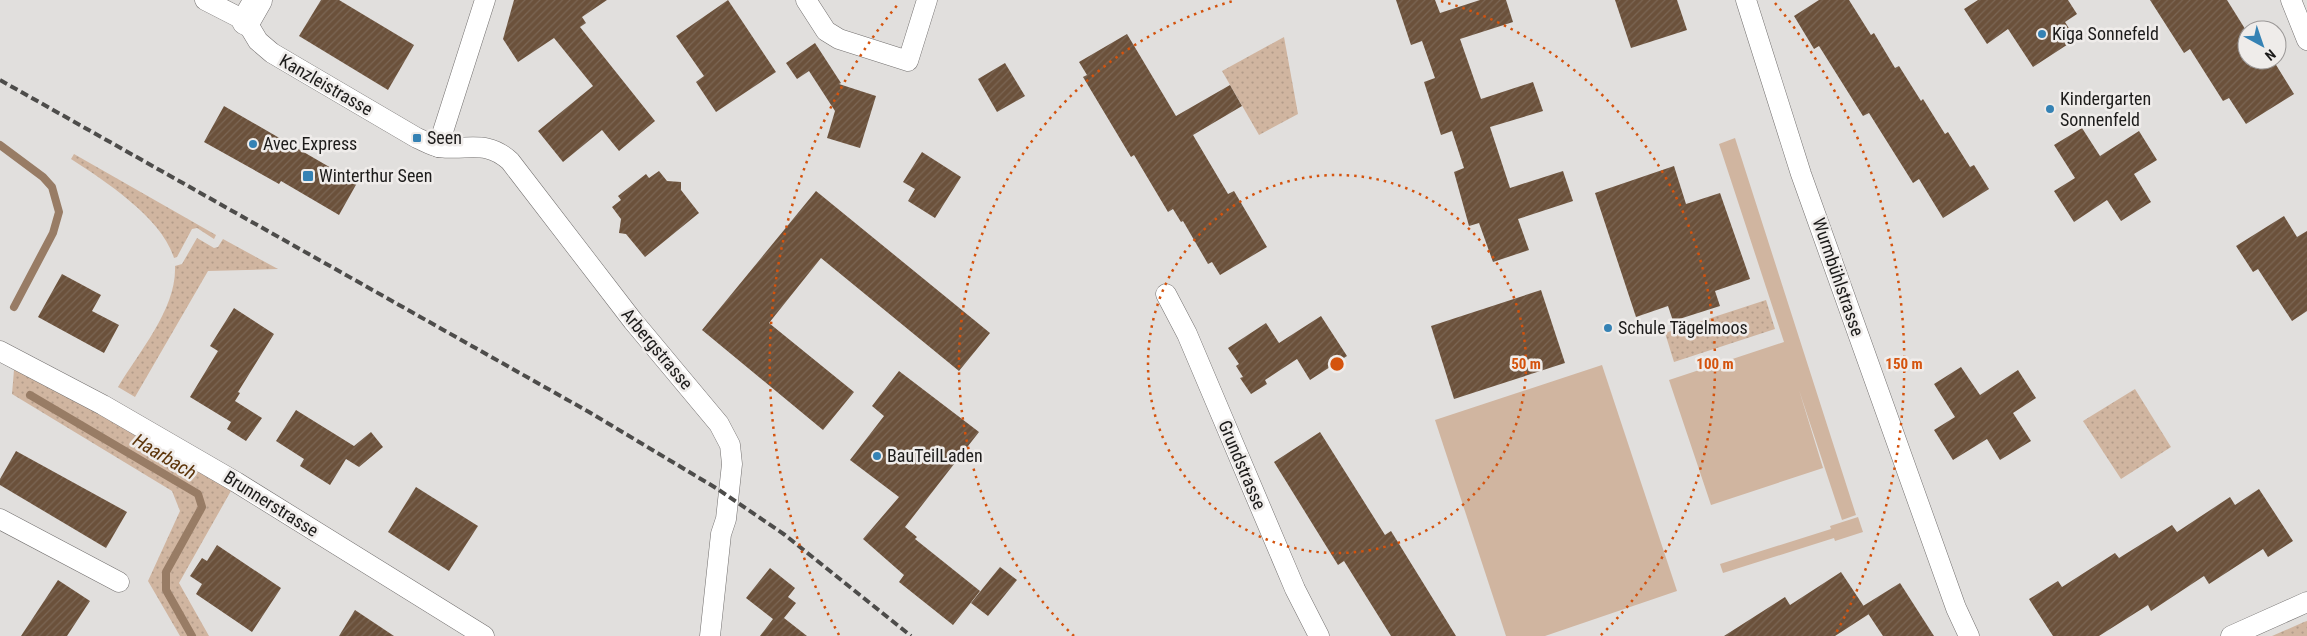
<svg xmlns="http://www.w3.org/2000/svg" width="2307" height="636" font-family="'Roboto Condensed',sans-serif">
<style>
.grass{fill:url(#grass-dots)}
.garden{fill:#d0b5a0}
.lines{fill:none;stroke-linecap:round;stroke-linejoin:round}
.stream{stroke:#987c65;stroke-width:8}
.building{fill:url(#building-hatch)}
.street-casing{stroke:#73706f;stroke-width:21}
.secondary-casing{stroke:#73706f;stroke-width:29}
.street{stroke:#fff;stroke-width:20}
.secondary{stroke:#fff;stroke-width:28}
.rail{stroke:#4d4c4a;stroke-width:4;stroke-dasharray:8 4;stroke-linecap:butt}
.ring{fill:none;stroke:#d4530d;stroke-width:2.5;stroke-dasharray:2.5 5}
.poi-dot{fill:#3582b4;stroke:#efecea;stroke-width:2}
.labels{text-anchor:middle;stroke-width:5;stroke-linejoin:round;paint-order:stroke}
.poi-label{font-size:18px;fill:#1c1b1a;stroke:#efecea;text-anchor:start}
.street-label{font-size:18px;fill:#1c1b1a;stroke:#efecea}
.water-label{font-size:19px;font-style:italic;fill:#5b3308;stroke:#efecea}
.centre{fill:#d4530d;stroke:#efecea;stroke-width:2.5}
.ring-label{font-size:15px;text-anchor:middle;font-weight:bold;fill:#d4530d;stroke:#efecea;stroke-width:5;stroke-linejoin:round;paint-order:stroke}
</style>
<defs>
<pattern id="grass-dots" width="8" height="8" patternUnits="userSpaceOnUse" patternTransform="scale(1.25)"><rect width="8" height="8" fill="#d0b5a0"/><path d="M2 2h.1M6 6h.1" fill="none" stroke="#b29b89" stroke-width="1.8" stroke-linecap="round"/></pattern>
<pattern id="building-hatch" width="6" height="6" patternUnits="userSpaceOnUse" patternTransform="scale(1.25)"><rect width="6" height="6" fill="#6b513b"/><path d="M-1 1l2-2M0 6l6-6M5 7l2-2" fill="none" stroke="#7b6654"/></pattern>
</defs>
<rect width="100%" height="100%" fill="#e1dfdd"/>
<g class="grass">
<path d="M1284 37 1298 114 1259 135 1222 71Z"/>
<path d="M74 154 216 235 214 239 197 228 192 229 177 257 174 258C162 218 105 181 71 159Z"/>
<path d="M197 238 214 248 218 247 223 239 278 269 208 271 135 397 118 387C139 352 177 308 175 266L182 264Z"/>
<path d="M1766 300 1775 329 1674 362 1665 333Z"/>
<path d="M15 358 236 482 179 583 209 636H180L148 581 180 511 172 491 12 394Z"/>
<path d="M2135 389 2171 447 2121 479 2083 421Z"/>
<path d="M2307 621V636H2272L2304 622Z"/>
</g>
<g class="garden">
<path d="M1735 138 1856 515 1842 520 1799 390 1823 468 1711 505 1669 380 1784 342 1719 144Z"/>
<path d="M1602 365 1677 591 1545 636H1506L1435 420Z"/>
<path d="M1858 517 1863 532 1835 541 1834 538 1723 573 1720 564 1831 529 1830 526Z"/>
</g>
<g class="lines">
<g class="stream">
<path d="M0 145 43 177 52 187 59 212 53 233 14 307"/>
<path d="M30 395 198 494 202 507 166 572V590L192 636"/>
</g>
</g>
<g class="building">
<path d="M321 0H339L414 45 388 90 299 36Z"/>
<path d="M514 0H607L582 17 586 23 580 27 655 121 619 151 602 130 563 162 538 131 593 86 554 38 518 62 503 39Z"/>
<path d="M728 0 776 72 716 112 696 82 704 76 676 36Z"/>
<path d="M1396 0H1435L1440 13 1480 0H1506L1513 22 1460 39 1481 99 1533 82 1543 111 1490 127 1510 188 1563 171 1573 201 1518 219 1529 250 1493 262 1479 223 1469 226 1454 172 1464 168 1452 131 1441 135 1424 82 1435 78 1422 41 1411 45Z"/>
<path d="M1615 0H1677L1687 30 1631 48Z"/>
<path d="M1819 0H1849L1871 35 1874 33 1895 68 1899 66 1921 101 1923 99 1945 134 1948 132 1970 167 1974 165 1989 189 1943 218 1919 179 1913 183 1869 113 1863 116 1819 46 1814 49 1794 16Z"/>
<path d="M1978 0H2068L2077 14 2065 22 2076 39 2033 67 2008 29 1987 44 1964 9Z"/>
<path d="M2150 0H2227L2247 32V60H2273L2294 94 2246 124 2229 98 2223 101 2190 49 2184 53Z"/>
<path d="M1127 34 1176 116 1230 85 1242 106 1193 135 1228 194 1234 191 1267 247 1220 275 1212 262 1208 264 1183 221 1181 222 1173 209 1168 212 1134 155 1131 157 1083 77 1087 75 1079 62Z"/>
<path d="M815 43 841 83 839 84 876 96 860 148 827 138 835 111 809 71 797 79 786 63Z"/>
<path d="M1005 63 1025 96 997 112 978 79Z"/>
<path d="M224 106 357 183 339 215 281 181 279 184 204 142Z"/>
<path d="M2082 128 2100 156 2139 131 2157 160 2134 174 2151 202 2121 221 2107 200 2074 222 2054 191 2075 178 2054 145Z"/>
<path d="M922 152 961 177 935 218 908 201 915 189 903 182Z"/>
<path d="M1674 166 1686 204 1720 193 1750 279 1715 291 1720 306 1673 321 1668 306 1636 317 1595 193Z"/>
<path d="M659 171 667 181 681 182V190L699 213 645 257 626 234 619 233 621 219 612 207 621 200 618 196 646 174 649 178Z"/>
<path d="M816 191 990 333 959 371 821 258 769 323 854 392 823 430 702 330Z"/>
<path d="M2284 216 2297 237 2307 231V311L2292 321 2258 269 2253 272 2236 246Z"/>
<path d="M62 274 101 295 92 311 119 325 104 353 38 317Z"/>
<path d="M1541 290 1565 363 1454 399 1431 326Z"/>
<path d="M234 308 274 334 238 392 240 393 235 401 262 418 246 441 227 429 231 422 190 397 218 351 210 346Z"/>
<path d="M1321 316 1347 356 1310 380 1297 359 1265 380 1267 384 1251 394 1240 378 1243 377 1236 366 1239 364 1228 348 1266 323 1279 343Z"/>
<path d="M1961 367 1980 395 2018 370 2036 398 2013 413 2031 441 2000 460 1987 439 1953 460 1934 430 1955 417 1934 384Z"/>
<path d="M899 371 979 432 905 527 917 537 915 539 980 591 953 625 899 582 904 575 863 539 899 497 850 460 884 416 872 406Z"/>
<path d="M296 410 354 446 371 432 383 447 359 467 346 459 330 485 300 466 304 459 276 441Z"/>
<path d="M1320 432 1385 535 1391 531 1456 636H1391L1344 561 1338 565 1328 549 1274 462Z"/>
<path d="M16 451 127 512 106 548 0 485V479Z"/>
<path d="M416 487 478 526 449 571 388 532Z"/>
<path d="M2259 489 2293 541 2268 557 2263 549 2209 584 2204 576 2151 611 2148 605 2099 636H2053L2029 599 2058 581 2062 587 2115 553 2119 558 2172 525 2177 532 2230 497 2235 505Z"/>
<path d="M217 545 281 588 252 632 196 594 202 584 190 576 202 558 207 561Z"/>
<path d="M1000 567 1017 580 988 616 971 603Z"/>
<path d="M770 568 795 588 788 597 796 603 784 618 807 636H760L773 619 746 598Z"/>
<path d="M1841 572 1869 614 1835 636H1724L1785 597 1790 605Z"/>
<path d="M58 580 90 601 67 636H21Z"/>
<path d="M1900 583 1934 636H1883L1863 606Z"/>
<path d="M355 610 394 636H339Z"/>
</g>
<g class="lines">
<defs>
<g id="street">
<path d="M205 0 246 21 258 41 272 53 417 138C424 141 432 146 439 147 468 151 486 139 510 161L633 321 719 424 730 445 732 464 726 519 721 534 710 636"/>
<path d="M806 0 826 31 839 39 908 61 927 0"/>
<path d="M1746 0 1801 174 1956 608 1969 636"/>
<path d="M2291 0 2307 40"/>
<path d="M438 147 485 0"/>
<path d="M1166 294 1187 334 1295 589 1319 636"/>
<path d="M0 351 103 405 236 482 484 636"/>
<path d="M0 519 119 582"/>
<path d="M2231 636 2307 602"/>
</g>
<path id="secondary" d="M246 21 258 0"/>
</defs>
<use href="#street" class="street-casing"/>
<use href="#secondary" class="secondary-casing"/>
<use href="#street" class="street"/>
<use href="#secondary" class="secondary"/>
<path class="rail" d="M0 80 589 412 716 488 785 535 911 636"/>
</g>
<g class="ring">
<circle cx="1337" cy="364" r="189"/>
<path d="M1074 636A378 378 0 0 1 1233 1M1441 1A378 378 0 0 1 1600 636"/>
<path d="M839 635A567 567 0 0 1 899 3M1775 3A567 567 0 0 1 1835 635"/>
</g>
<g class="poi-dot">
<circle cx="2042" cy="34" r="5"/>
<circle cx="2050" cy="109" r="5"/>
<rect x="412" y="133" width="10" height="10" rx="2.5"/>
<circle cx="253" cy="144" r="5"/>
<rect x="302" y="170" width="12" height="12" rx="2.5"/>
<circle cx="1608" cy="328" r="5"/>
<circle cx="877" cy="456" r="5"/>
</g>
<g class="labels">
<g class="poi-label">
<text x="2052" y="40">Kiga Sonnefeld</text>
<text x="2060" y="105">Kindergarten<tspan x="2060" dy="21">Sonnenfeld</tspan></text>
<text x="427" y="144">Seen</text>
<text x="263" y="150">Avec Express</text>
<text x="319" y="182">Winterthur Seen</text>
<text x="1618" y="334">Schule Tägelmoos</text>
<text x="887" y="462">BauTeilLaden</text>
</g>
<g class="street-label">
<text transform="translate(326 85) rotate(30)" y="6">Kanzleistrasse</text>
<text transform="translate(1838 277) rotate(71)" y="6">Wurmbühlstrasse</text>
<text transform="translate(657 349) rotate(50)" y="6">Arbergstrasse</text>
<text transform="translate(1242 465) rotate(67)" y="6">Grundstrasse</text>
<text transform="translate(271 504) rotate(32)" y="6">Brunnerstrasse</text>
</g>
<g class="water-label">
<text transform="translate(165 456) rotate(31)" y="7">Haarbach</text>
</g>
</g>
<circle cx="1337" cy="364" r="8" class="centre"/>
<g class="ring-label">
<text x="1526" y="369">50 m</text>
<text x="1715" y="369">100 m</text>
<text x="1904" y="369">150 m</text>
</g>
<g transform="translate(2262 45) rotate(140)"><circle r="24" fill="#efecea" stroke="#9b9897"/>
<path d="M0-4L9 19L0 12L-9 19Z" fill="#3582b4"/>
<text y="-8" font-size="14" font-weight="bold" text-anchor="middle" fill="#1c1b1a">N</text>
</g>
</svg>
